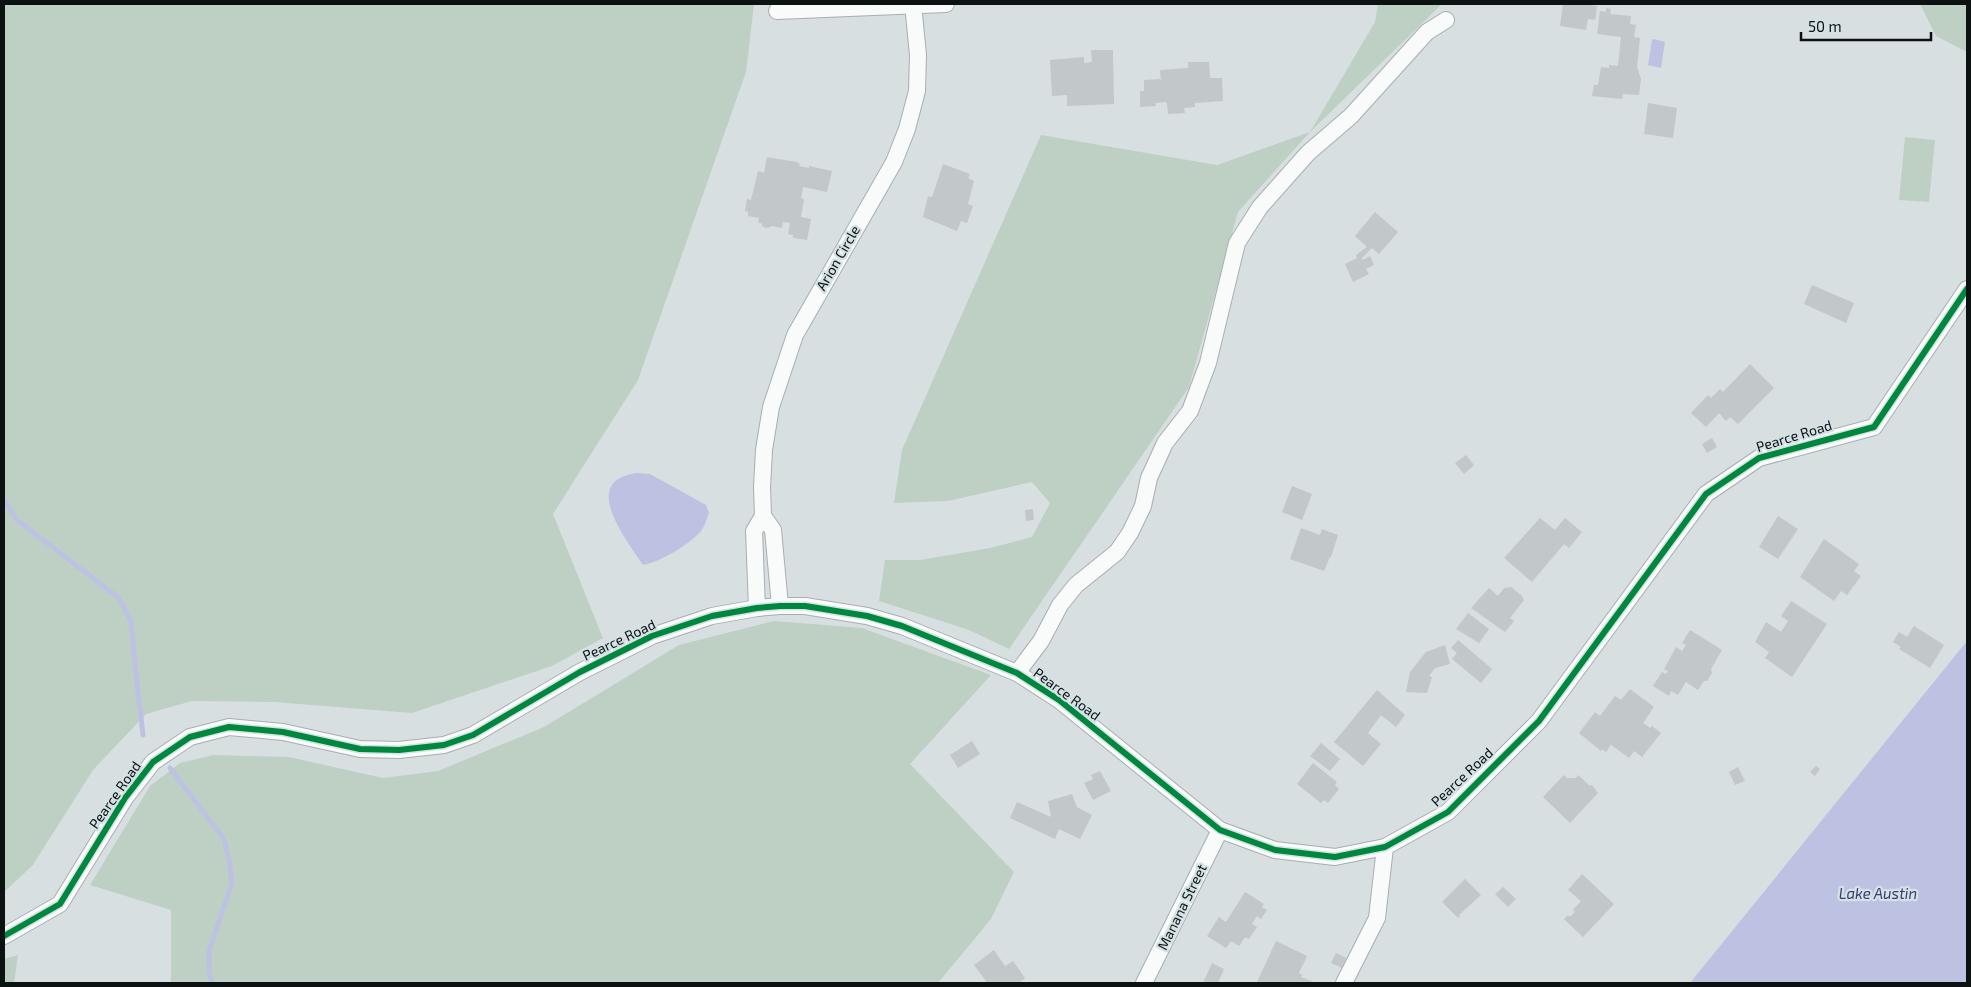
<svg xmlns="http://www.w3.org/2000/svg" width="1971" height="987" font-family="'Exo 2',sans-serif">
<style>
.green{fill:#bed0c4}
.water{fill:#bdc2e3}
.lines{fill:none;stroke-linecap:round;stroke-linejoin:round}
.stream{stroke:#bdc2e3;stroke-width:5}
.building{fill:#c2c7c9}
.street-casing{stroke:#a9aeb0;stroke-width:18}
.street{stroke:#f9fafa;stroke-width:16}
.cycleway-casing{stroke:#d4e2e5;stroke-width:9}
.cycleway{stroke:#00873e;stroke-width:6}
.labels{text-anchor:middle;stroke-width:4.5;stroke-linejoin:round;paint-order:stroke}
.street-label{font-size:14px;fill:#0c1112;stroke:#d4e2e5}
.water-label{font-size:15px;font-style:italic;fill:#3b3c75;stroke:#d4e2e5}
</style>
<rect width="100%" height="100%" fill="#d8dfe1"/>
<g class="green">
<path d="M4 4H754L746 72 638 380 553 514 603 638 552 666 412 713 274 702 192 701 146 714 93 770 33 865 4 892Z"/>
<path d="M1378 4H1442L1310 132 1238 212 1189 387 1009 649 969 630 879 601 885 560H920L990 548 1032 537 1050 503 1032 482 948 501 894 503 902 450 1041 135 1217 165 1310 132 1375 22Z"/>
<path d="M1920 4H1967V52L1936 36Z"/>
<path d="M1905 137 1935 140 1929 202 1899 200Z"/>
<path d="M774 621 862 628 991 675 910 764 1014 872 991 919 938 983H171V910L90 885 150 786 180 763 213 755 289 757 383 778 438 771 544 727 679 645Z"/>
<path d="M18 955 14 983H4V959Z"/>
</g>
<g class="water">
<path d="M1654 39 1665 42 1661 68 1648 65 1652 40Z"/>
<path d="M636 473 650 474 706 505 709 513C707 518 705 526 701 531 689 545 660 562 643 565 632 548 598 505 612 485 617 477 627 475 636 473Z"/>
<path d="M1967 641V983H1690Z"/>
</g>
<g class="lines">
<g class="stream">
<path d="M4 500 17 520 119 598 131 621 136 675 143 735"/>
<path d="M170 768 224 839 229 859 232 883 209 951V971L212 983"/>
</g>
</g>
<g class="building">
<path d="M1563 4H1590L1589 5 1597 6 1595 20 1588 19 1586 30 1560 26Z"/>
<path d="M1606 8 1611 9 1610 14 1631 16 1630 24 1636 25 1634 37 1640 38 1637 67 1641 79 1639 95 1623 94 1622 99 1592 96 1594 85H1598L1601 67 1609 68V65L1618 66 1621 37 1597 34 1600 11 1606 12Z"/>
<path d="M1091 50H1113L1114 104 1067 106V95L1052 96 1050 60 1084 57V63L1092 62Z"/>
<path d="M1188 62H1209L1210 78H1222L1223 101 1195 103V107L1184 108 1185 113 1168 114 1167 103 1165 102 1155 103 1156 106 1140 107V91H1144V80L1160 79 1161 81 1160 70 1188 68Z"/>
<path d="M1648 103 1677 108 1673 138 1644 134Z"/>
<path d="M767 157 797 162 800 164 799 166 809 168V166L832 171 827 192 803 187 801 198 804 200 801 217 811 219 807 240 793 238V235L788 234 790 223 783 222 782 228 772 226 767 228 763 227 761 223H758L759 218 748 216V212L745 211 747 199 751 200 758 171 764 173Z"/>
<path d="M943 164 970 174 968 178 974 181 968 204 973 206 967 223 961 221 957 231 923 217 928 196 932 197Z"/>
<path d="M1375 212 1398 232 1379 254 1372 248 1362 258 1363 260 1370 256 1374 265 1366 269 1369 274 1353 282 1345 264 1357 258 1356 255 1367 247 1355 236Z"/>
<path d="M1812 285 1854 303 1846 323 1804 304Z"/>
<path d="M1750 364 1774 388 1738 424 1730 417 1726 421 1719 413 1706 427 1691 413 1708 395 1711 398 1720 389 1723 392Z"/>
<path d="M1712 438 1717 447 1707 453 1702 444Z"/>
<path d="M1466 455 1474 465 1464 474 1455 463Z"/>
<path d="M1292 486 1312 494 1302 520 1282 512Z"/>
<path d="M1033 509 1034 520 1026 521 1025 510Z"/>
<path d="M1778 516 1798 529 1778 559 1759 547Z"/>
<path d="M1540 518 1555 530 1565 518 1582 532 1569 548 1564 544 1532 582 1504 558Z"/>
<path d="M1301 528 1320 535 1322 529 1338 535 1331 557H1330L1324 571 1290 559Z"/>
<path d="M1824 539 1859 564 1854 571 1861 576 1847 595 1841 591 1834 601 1800 577Z"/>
<path d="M1511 587 1522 596 1524 600 1510 618 1514 621 1505 632 1471 608 1489 588 1498 596 1504 588Z"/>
<path d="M1791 601 1827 624 1792 677 1765 658 1769 652 1755 642 1766 622 1781 632 1788 621 1781 616Z"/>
<path d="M1468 613 1489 629 1479 643 1456 629Z"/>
<path d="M1914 626 1944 645 1930 668 1899 649 1901 647 1893 642 1899 632 1907 637Z"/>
<path d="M1690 630 1722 650 1711 669 1712 673 1707 681H1704L1698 690 1686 682 1678 695 1671 691 1669 696 1653 686 1662 672 1666 674 1668 671 1664 669 1676 647 1682 651 1686 645 1682 643Z"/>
<path d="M1458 640 1492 669 1481 683 1452 659 1457 653 1451 648Z"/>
<path d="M1445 645 1450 664 1435 668 1429 676 1432 677 1427 693 1406 692 1410 672 1426 652Z"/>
<path d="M1630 689 1654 707 1643 723 1650 728 1652 726 1661 733 1642 757 1634 751 1629 758 1611 745 1606 752 1602 749 1601 751 1579 733 1595 712 1600 716 1615 696 1621 700Z"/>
<path d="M1377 690 1405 715 1396 727 1381 715 1368 733 1381 744 1363 766 1334 742Z"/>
<path d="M972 741 980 754 958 768 950 755Z"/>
<path d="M1321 743 1340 759 1330 771 1310 756Z"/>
<path d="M1313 763 1337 782 1335 785 1339 789 1328 803 1324 800 1321 803 1297 784Z"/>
<path d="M1816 766 1820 769 1815 776 1810 772Z"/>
<path d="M1738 767 1745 781 1735 785 1729 772Z"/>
<path d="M1100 771 1111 791 1093 800 1084 783 1093 779 1091 775Z"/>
<path d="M1564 775 1567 778H1576L1578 775 1590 786 1592 785 1598 793 1570 823 1543 797Z"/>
<path d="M1072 794 1077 807 1092 815 1080 839 1059 829 1055 839 1010 818 1017 802 1051 817 1048 801Z"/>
<path d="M1582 874 1614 904 1583 937 1564 919 1568 915 1570 917 1575 912 1573 910 1581 901 1568 890Z"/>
<path d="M1465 879 1481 895 1459 915 1460 916 1458 918 1442 902Z"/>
<path d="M1503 887 1516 899 1508 907 1495 894Z"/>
<path d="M1245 892 1264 904 1262 907 1267 910 1261 919 1257 916 1252 924 1257 927 1249 939 1245 937 1239 946 1231 941 1226 948 1207 936 1219 917 1226 922Z"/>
<path d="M1276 941 1307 956 1299 973 1302 975 1301 977 1316 983 1257 982Z"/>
<path d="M994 950 1005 966 1013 961 1025 978 1019 983H983L986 981 974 965Z"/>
<path d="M1336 953 1346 958 1342 968 1331 963Z"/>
<path d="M1212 963 1224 969 1218 983H1203Z"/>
</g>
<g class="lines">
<defs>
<g id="street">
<path d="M777 11 946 4"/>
<path d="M763 516 773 530 780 606"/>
<path d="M757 608 754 531 763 516 762 487 764 450 771 407 795 335 894 162 907 129 917 91 918 55 913 4"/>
<path d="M1017 673 1041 641 1060 605 1076 585 1117 552 1130 533 1143 506 1149 478 1165 443 1190 411 1208 363 1237 243 1260 207 1308 153 1351 116 1427 32 1446 20"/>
<path d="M4 936 60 904 125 798 153 762 190 737 229 727 283 732 360 749 399 750 444 745 473 735 580 672 652 636 712 616 757 608 780 606H805L867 616 902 626 1017 673 1059 700 1220 830 1275 850 1335 857 1385 847 1448 812 1539 721 1706 494 1759 458 1874 427 1967 289"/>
<path d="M1144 983 1220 830"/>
<path d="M1344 983 1377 918 1385 847"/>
</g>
</defs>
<use href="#street" class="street-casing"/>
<use href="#street" class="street"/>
<defs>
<path id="cycleway" d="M4 936 60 904 125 798 153 762 190 737 229 727 283 732 360 749 399 750 444 745 473 735 580 672 652 636 712 616 757 608 780 606H805L867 616 902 626 1017 673 1059 700 1220 830 1275 850 1335 857 1385 847 1448 812 1539 721 1706 494 1759 458 1874 427 1967 289"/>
</defs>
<use href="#cycleway" class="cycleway-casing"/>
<use href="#cycleway" class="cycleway"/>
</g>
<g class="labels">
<g class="street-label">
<text transform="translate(838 258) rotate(-60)" y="5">Arion Circle</text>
<text transform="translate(1794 436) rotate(-17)" y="5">Pearce Road</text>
<text transform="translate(619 640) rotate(-25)" y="5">Pearce Road</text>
<text transform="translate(1067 694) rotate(36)" y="5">Pearce Road</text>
<text transform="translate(1462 777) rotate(-43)" y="5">Pearce Road</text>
<text transform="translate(115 795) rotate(-55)" y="5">Pearce Road</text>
<text transform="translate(1182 907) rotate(-64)" y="5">Manana Street</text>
</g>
<g class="water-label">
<text x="1878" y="899">Lake Austin</text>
</g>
</g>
<rect width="1971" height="987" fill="none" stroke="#0c1112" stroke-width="10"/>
<path d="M1801 32v8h130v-8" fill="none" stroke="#0c1112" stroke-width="2.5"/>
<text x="1808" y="32" font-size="15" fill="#0c1112" stroke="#d4e2e5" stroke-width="4" paint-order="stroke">50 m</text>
</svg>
